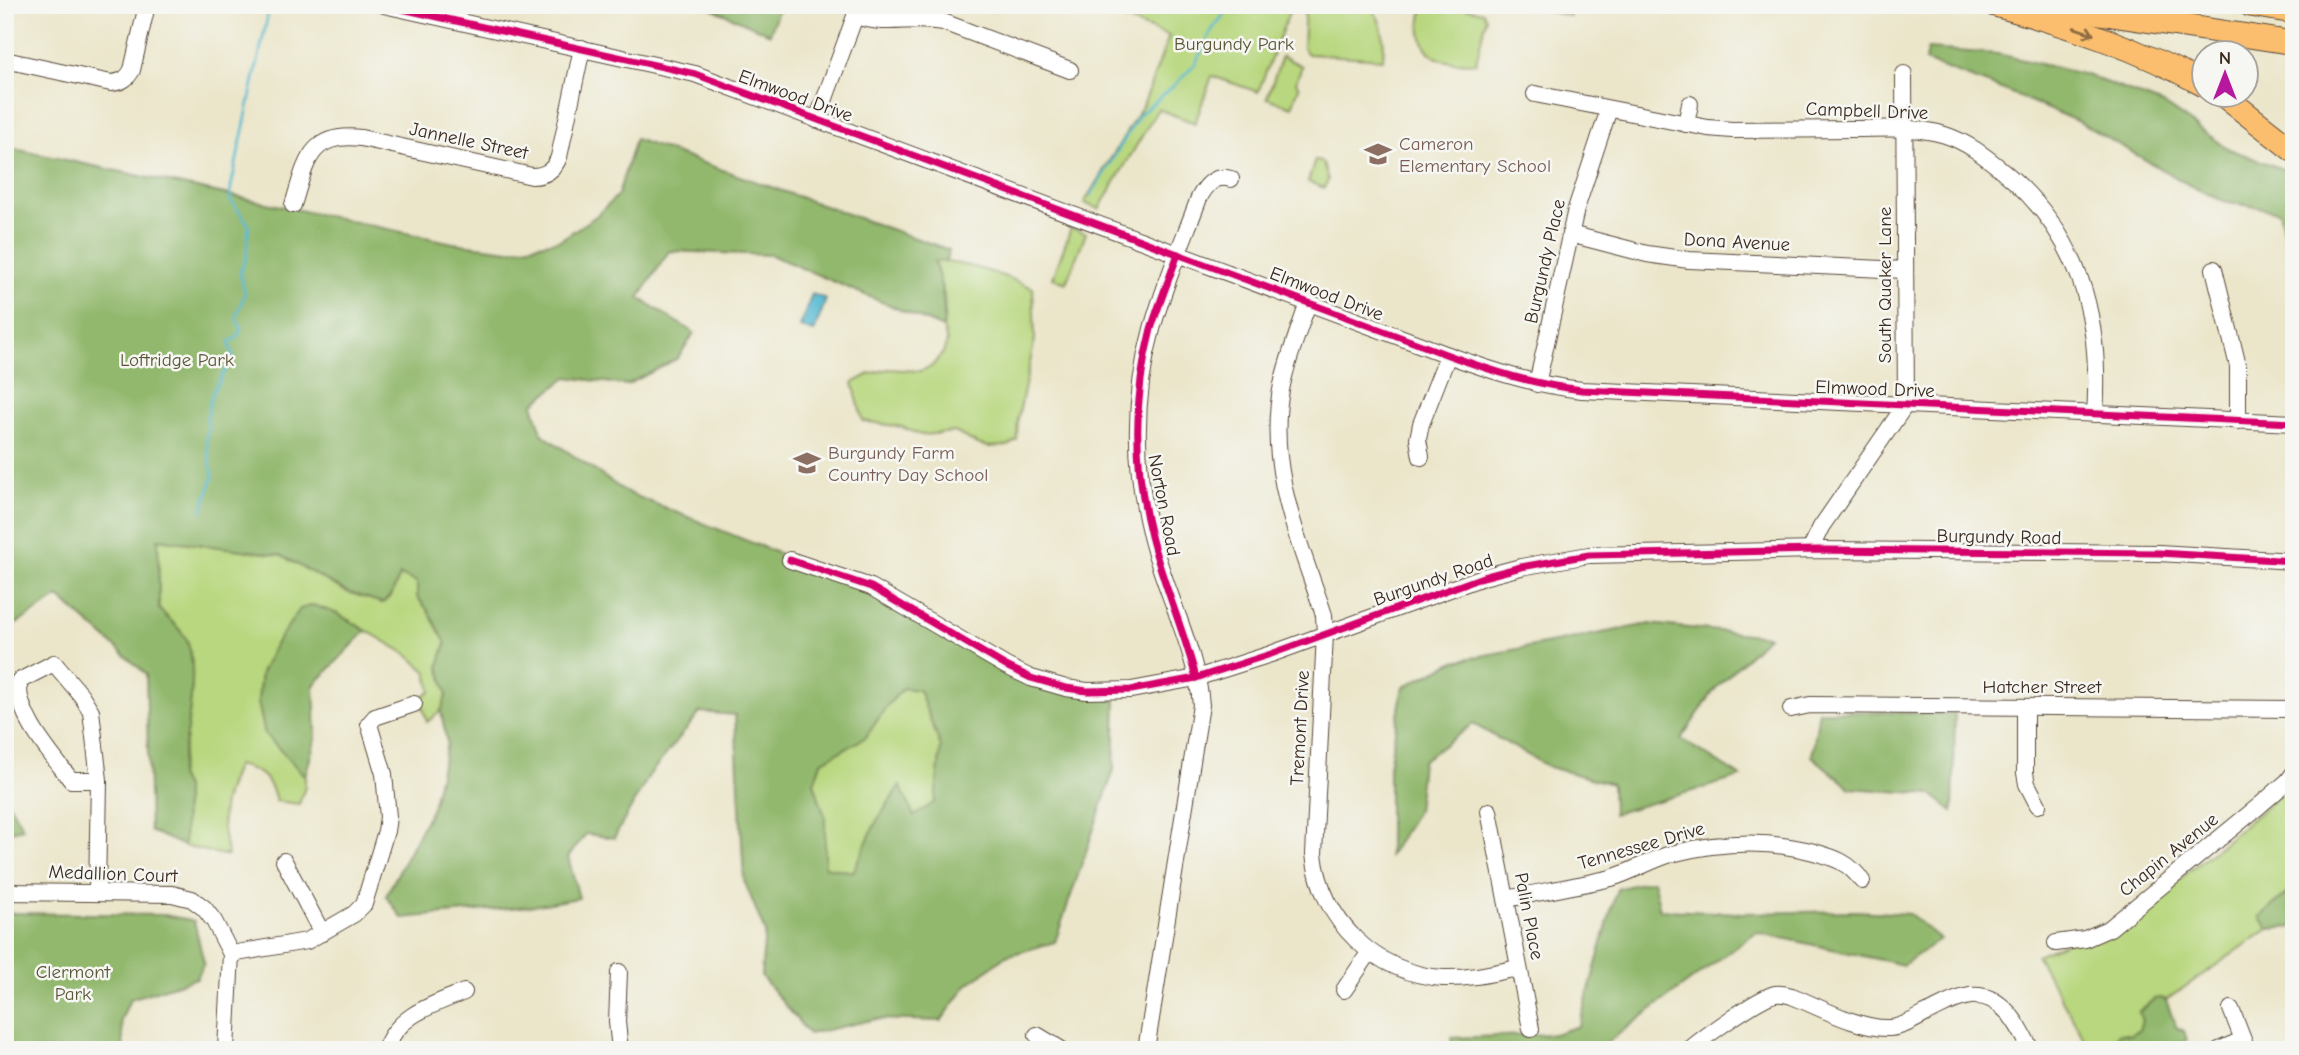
<svg xmlns="http://www.w3.org/2000/svg" width="2299" height="1055" font-family="'Comic Neue',sans-serif">
<style>
.green{fill:#b8d77e;stroke:#7a804e;stroke-width:2}
.forest{fill:#92b86d;stroke:#667146;stroke-width:2;fill-rule:evenodd}
.water{fill:#53b8d1;stroke:#477178;stroke-width:2}
.lines{fill:none;stroke-linecap:round;stroke-linejoin:round}
.stream{stroke:#53b8d1;stroke-width:2.5}
.minor-casing{stroke:#554638;stroke-width:18}
.highway-casing{stroke:#554638;stroke-width:25}
.minor{stroke:#fff;stroke-width:16}
.highway{stroke:#fbbe6e;stroke-width:23}
.cycleway-casing{stroke:#f6f6f2;stroke-width:11}
.cycleway{stroke:#d6006c;stroke-width:7}
.oneway{stroke:#916d42}
.labels{text-anchor:middle;stroke-width:5;stroke-linejoin:round;paint-order:stroke}
.park-label{font-size:19px;fill:#5a5536;stroke:#f6f6f2}
.street-label{font-size:19px;fill:#3b2a1e;stroke:#f6f6f2}
.education-label{font-size:19px;fill:#785e54;stroke:#f6f6f2;text-anchor:start}
</style>
<rect width="100%" height="100%" fill="#f6f6f2"/>
<filter id="ink" filterUnits="userSpaceOnUse"><feTurbulence type="fractalNoise" baseFrequency=".0143" numOctaves="2"/><feDisplacementMap in="SourceGraphic" scale="14" xChannelSelector="R" yChannelSelector="G"/><feConvolveMatrix kernelMatrix="1 2 1 2 8 2 1 2 1" color-interpolation-filters="sRGB"/></filter>
<filter id="wash" filterUnits="userSpaceOnUse"><feTurbulence type="fractalNoise" baseFrequency=".00686" numOctaves="4" result="noise"/><feDisplacementMap in="SourceGraphic" scale="28" xChannelSelector="R" yChannelSelector="G"/><feGaussianBlur stdDeviation="1.57" result="paint"/><feColorMatrix in="noise" values="0 0 0 0 0 0 0 0 0 0 0 0 0 0 0 0 0 1.4 0 .05"/><feComposite in="paint" operator="in"/></filter>
<g filter="url(#wash)">
<rect width="100%" height="100%" fill="#ebe6ca"/>
<g class="green">
<path d="M1087 5H1292L1258 92 1212 76 1195 123 1158 109 1099 209 1084 203 1144 103 1169 36Z"/>
<path d="M1305 5H1369C1383 19 1385 40 1383 59L1308 54 1303 48Z"/>
<path d="M1424 5H1451L1483 12 1486 18 1476 63C1467 62 1456 63 1447 61 1419 56 1417 27 1424 5Z"/>
<path d="M1520 5H1572L1570 16Z"/>
<path d="M1282 56 1302 66 1296 82 1299 87 1292 107 1267 98Z"/>
<path d="M1315 160 1323 163 1328 180 1324 188 1308 182Z"/>
<path d="M1071 228 1086 233 1066 283 1053 278Z"/>
<path d="M934 261C967 262 1003 275 1033 288L1035 339 1018 418 1017 440 1008 446 989 447 977 444 955 432 921 435 902 427 863 421 853 383 870 374 888 369 920 371 931 367 943 353 947 342 943 328 945 313 944 295Z"/>
<path d="M158 539 280 555 347 592 383 603 392 594 400 575 417 582V597L427 609 446 643 439 666 447 694 441 711 427 722 420 697 431 692 427 672 408 655 338 614 276 643 261 673 258 702 265 734 305 776V787L299 804 276 801C271 778 259 770 237 765 221 804 218 814 228 856L184 846 185 788 179 777C184 744 202 665 185 637 179 627 167 618 159 609Z"/>
<path d="M903 688 919 690 941 747 935 802 914 817 900 785 875 824 854 872 825 867V817L814 783 821 762 866 737 886 707Z"/>
<path d="M2294 783V887L2260 917 2268 929 2166 1000C2155 995 2147 1005 2139 1011L2142 1021 2139 1030 2130 1035 2120 1033 2099 1050H2091L2036 955 2069 942 2115 934Z"/>
</g>
<g class="forest">
<path d="M704 5H780L770 34Z"/>
<path d="M1927 49 1998 54 2086 75 2163 104 2229 149 2285 170 2294 179V276L2279 211 2223 201 2193 187 2079 122 2004 90 1925 61Z"/>
<path d="M635 139 949 250 946 261H934C941 284 946 304 943 328L771 255 669 251 639 298 694 333 678 358 627 385 567 377 533 404 542 434 626 492 884 596 1031 678 1116 701 1114 770 1055 942 1006 956 967 985 941 1021 876 1019 809 1034 761 976 765 932 744 880 735 715 700 712 650 774 614 838 586 834 568 857 579 898 532 906 402 918 386 896 432 808 447 743 441 711 447 694 439 666 446 643 427 609 417 597V582L400 575 392 594 383 603 347 592 280 555 158 539 159 609C167 618 179 627 185 637 202 665 184 744 179 776L185 788 184 846 150 831 146 674 59 597 5 631V147L453 243 509 250 560 240 596 216 618 195ZM903 688 919 690 941 747 935 802 914 816 900 785 875 824 853 872 825 867V817L814 783 821 762 866 737 886 707Z"/>
<path d="M313 605 338 614 366 631 314 685 316 737 305 776 265 734 258 702 261 673 276 643 300 609Z"/>
<path d="M1649 624 1768 636 1715 689 1681 739 1741 777 1613 814 1612 784 1549 767 1473 724 1422 761 1417 811 1389 856V766L1403 687 1455 661Z"/>
<path d="M1819 711 1955 714 1953 811 1931 794 1850 788 1812 756Z"/>
<path d="M5 797 23 828 5 832Z"/>
<path d="M1653 880 1660 910 1743 913 1855 911 1910 914 1940 939 1903 965 1756 932 1597 1050H1450L1452 1038 1554 1034 1579 1026 1617 889Z"/>
<path d="M2294 887V927L2268 929 2260 917Z"/>
<path d="M5 913 165 915 194 921 204 963 197 978 130 999 121 1020 124 1050H5Z"/>
<path d="M2161 998 2166 1000 2176 1027 2184 1031 2187 1040 2169 1050H2099L2120 1033 2130 1035 2139 1030 2142 1021 2139 1012 2154 999Z"/>
</g>
<path class="water" d="M812 294 826 299 814 332 800 327Z"/>
<g class="lines">
<g class="stream">
<path d="M1091 195 1139 115 1176 84 1195 64 1212 30 1225 13"/>
<path d="M202 511 213 477 206 438 209 428 207 420 209 405 213 391 233 357 229 342 237 338 241 329 236 317 245 293 240 272 246 258 249 225 230 199 231 187 270 5"/>
</g>
</g>
</g>
<g filter="url(#ink)">
<g class="lines">
<defs>
<g id="minor">
<path d="M384 5 695 74 1448 355C1492 371 1535 385 1582 390L2294 423"/>
<path d="M855 16C889 27 910 16 943 22L1070 70"/>
<path d="M5 60 111 83C122 82 127 79 132 70L147 5"/>
<path d="M1535 94 1708 128 1732 130C1772 130 1813 129 1854 129 1883 129 1917 126 1945 135 1967 142 1985 156 2003 171 2080 234 2102 318 2095 414"/>
<path d="M817 120 858 8"/>
<path d="M1686 124 1690 104"/>
<path d="M293 205C306 164 308 132 361 138L532 176C546 176 554 170 559 157L582 48"/>
<path d="M1570 234 1647 254 1689 260 1905 270"/>
<path d="M2214 269 2238 366V421"/>
<path d="M1308 303C1299 330 1288 357 1282 385 1265 465 1299 540 1324 615L1325 634 1314 854C1321 921 1376 974 1443 978 1469 979 1494 973 1518 968"/>
<path d="M1537 384 1576 209 1609 109"/>
<path d="M1421 457 1418 439 1421 424 1448 355"/>
<path d="M1810 550 1821 527 1906 404 1904 74"/>
<path d="M790 560 871 587 1006 666 1031 678 1066 688 1087 691 1131 690 1196 678 1271 654 1483 577 1521 567 1589 555 1819 550 2159 553 2294 561"/>
<path d="M2025 707V773L2027 784 2038 805"/>
<path d="M1791 709 1810 705 2294 709"/>
<path d="M1489 811 1531 1029"/>
<path d="M284 861 322 933"/>
<path d="M5 892 172 894 192 899 204 908 214 921 231 954 226 1050"/>
<path d="M97 893 99 780 91 711 81 695 54 663 19 681C15 714 52 755 71 780H99"/>
<path d="M1506 899C1541 892 1576 886 1611 878 1632 872 1650 860 1671 854 1718 842 1766 839 1814 852 1835 858 1849 862 1862 881"/>
<path d="M2056 943 2085 939 2110 928 2259 806 2288 781 2294 773"/>
<path d="M231 954 307 941 354 914 364 904 386 831 388 817 384 774 369 724 375 717 414 704"/>
<path d="M619 972 617 1022 620 1050"/>
<path d="M1344 990 1369 953"/>
<path d="M2231 1009 2247 1050"/>
<path d="M1037 1035 1062 1050"/>
<path d="M385 1050C397 1015 432 1005 464 992"/>
<path d="M1146 1050 1201 705C1197 651 1164 589 1151 536 1134 468 1133 397 1152 329 1164 285 1183 241 1199 198 1206 185 1215 174 1231 179"/>
<path d="M1689 1050C1704 1037 1758 998 1775 994 1781 993 1786 994 1792 996 1819 1007 1861 1030 1890 1028 1902 1027 1914 1020 1925 1014 1939 1008 1954 998 1970 996 2002 992 2019 1026 2031 1050"/>
<path d="M2219 1050 2242 1040"/>
</g>
<g id="highway">
<path d="M1995 5C2068 25 2138 48 2204 85"/>
<path d="M2047 5 2294 43"/>
<path d="M2250 5 2294 12"/>
<path d="M2224 96 2294 151"/>
</g>
</defs>
<use href="#minor" class="minor-casing"/>
<use href="#highway" class="highway-casing"/>
<use href="#minor" class="minor"/>
<use href="#highway" class="highway"/>
<defs>
<g id="cycleway">
<path d="M384 5 695 74 1448 355C1492 371 1535 385 1582 390L2294 423"/>
<path d="M1178 254C1169 279 1159 304 1151 329 1133 397 1134 468 1151 536 1163 584 1184 630 1196 678"/>
<path d="M790 560 871 587 1006 666 1031 678 1066 688 1087 691 1131 690 1196 678 1271 654 1483 577 1521 567 1589 555 1819 550 2159 553 2294 561"/>
</g>
</defs>
<use href="#cycleway" class="cycleway-casing"/>
<use href="#cycleway" class="cycleway"/>
</g>
<defs><path id="oneway-shaft" d="M-6 0H5M1.5-3L5.5 0L1.5 3" fill="none" stroke-width="1.6" stroke-linecap="round" stroke-linejoin="round" transform="scale(1.75)"/></defs>
<use class="oneway" href="#oneway-shaft" transform="translate(2084 31) rotate(19)"/>
</g>
<defs>
<symbol id="school-bare" viewBox="-9 -9 18 18"><path d="M0-5L7-2L0 1L-7-2ZM-4 1L0 2.5L4 1V4Q0 6-4 4Z" fill="#8d6e63" stroke="#f6f6f2" stroke-width="2.5" paint-order="stroke"/></symbol>
</defs>
<g fill-rule="evenodd">
<use href="#school-bare" x="1359" y="135" width="38" height="38"/>
<use href="#school-bare" x="788" y="444" width="38" height="38"/>
</g>
<g class="labels">
<g class="park-label">
<text x="1234" y="50">Burgundy Park</text>
<text x="177" y="366">Loftridge Park</text>
<text x="73" y="978">Clermont<tspan x="73" dy="22">Park</tspan></text>
</g>
<g class="street-label">
<text transform="translate(796 95) rotate(20)" y="7">Elmwood Drive</text>
<text transform="translate(1867 110) rotate(2)" y="7">Campbell Drive</text>
<text transform="translate(469 140) rotate(12)" y="7">Jannelle Street</text>
<text transform="translate(1737 241) rotate(3)" y="7">Dona Avenue</text>
<text transform="translate(1544 261) rotate(-77)" y="7">Burgundy Place</text>
<text transform="translate(1884 285) rotate(-90)" y="7">South Quaker Lane</text>
<text transform="translate(1327 293) rotate(21)" y="7">Elmwood Drive</text>
<text transform="translate(1875 388) rotate(2)" y="7">Elmwood Drive</text>
<text transform="translate(1165 505) rotate(79)" y="7">Norton Road</text>
<text transform="translate(1999 536) rotate(1)" y="7">Burgundy Road</text>
<text transform="translate(1433 579) rotate(-19)" y="7">Burgundy Road</text>
<text x="2042" y="693">Hatcher Street</text>
<text transform="translate(1299 728) rotate(-87)" y="7">Tremont Drive</text>
<text transform="translate(1641 845) rotate(-16)" y="7">Tennessee Drive</text>
<text transform="translate(2168 854) rotate(-39)" y="7">Chapin Avenue</text>
<text transform="translate(113 873) rotate(2)" y="7">Medallion Court</text>
<text transform="translate(1530 916) rotate(79)" y="7">Palin Place</text>
</g>
<g class="education-label">
<text x="1399" y="150">Cameron<tspan x="1399" dy="22">Elementary School</tspan></text>
<text x="828" y="459">Burgundy Farm<tspan x="828" dy="22">Country Day School</tspan></text>
</g>
</g>
<rect width="2299" height="1055" fill="none" stroke="#f6f6f2" stroke-width="28"/>
<g transform="translate(2225 74)"><circle r="33" fill="#f6f6f2" stroke="#aba49d" stroke-width="2"/>
<path d="M0-5L12 26L0 18L-12 26Z" fill="#b5179e"/>
<text y="-10" font-size="19" font-weight="bold" text-anchor="middle" fill="#3b2a1e">N</text>
</g>
</svg>
